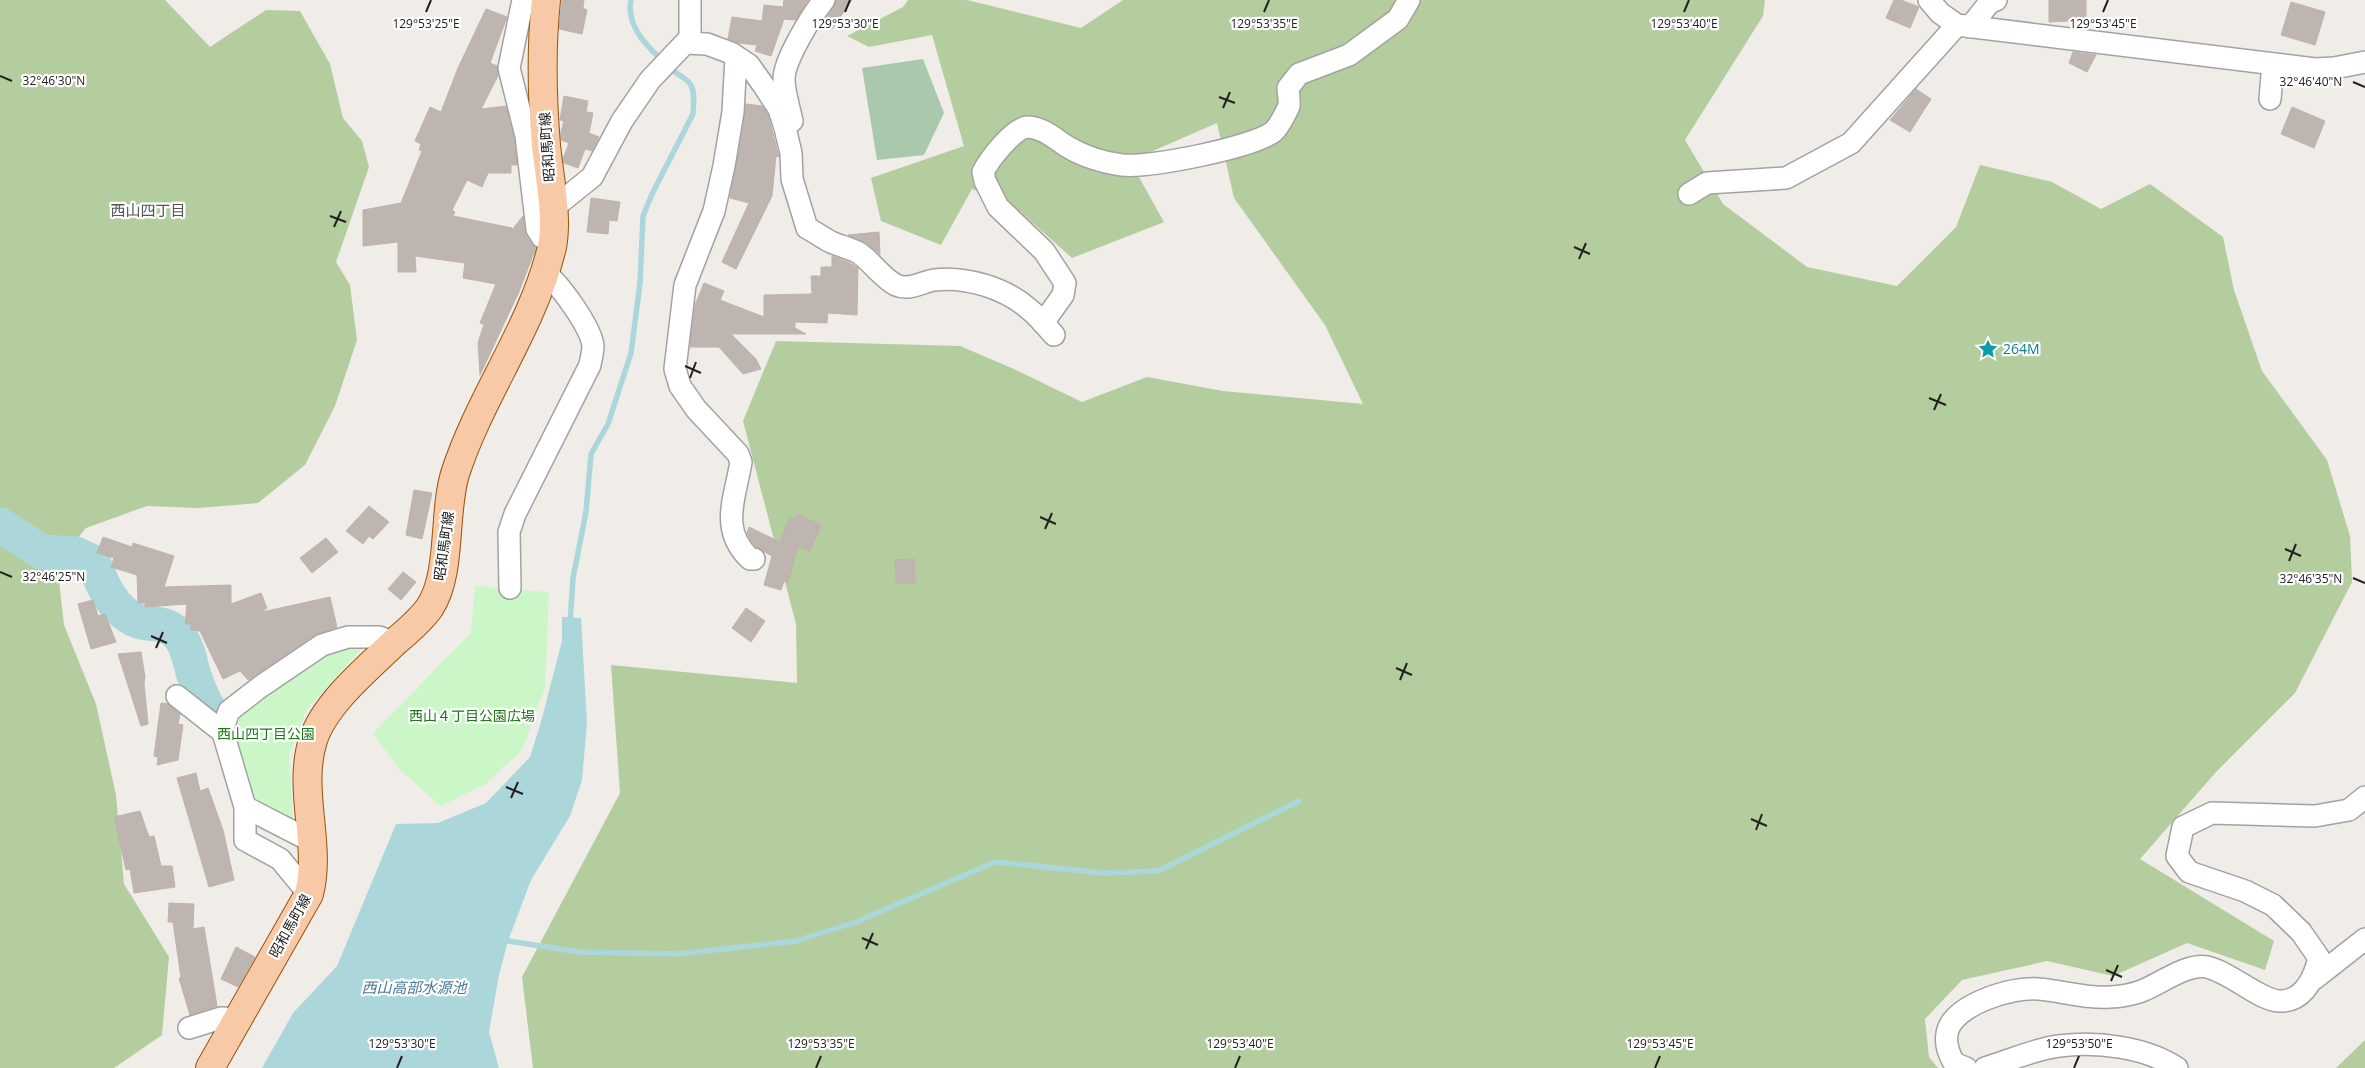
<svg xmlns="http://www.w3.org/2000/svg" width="2365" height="1068" font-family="'Open Sans','Noto Sans JP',sans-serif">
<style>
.forest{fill:#b3cd9f}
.cemetery{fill:#aac8ab}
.park{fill:#cbf7c8}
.water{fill:#abd7db}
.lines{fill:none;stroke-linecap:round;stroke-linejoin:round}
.stream{stroke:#abd7db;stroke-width:5.5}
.river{stroke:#abd7db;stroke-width:35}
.building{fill:#beb5b1;stroke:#c1b2ab}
.minor-casing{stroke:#a2a2a2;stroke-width:24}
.major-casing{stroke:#945309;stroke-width:30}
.minor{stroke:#fff;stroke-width:21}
.major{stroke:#f7c9a6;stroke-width:28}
.ticks{fill:none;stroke:#212121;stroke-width:2}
.labels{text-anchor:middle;stroke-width:4.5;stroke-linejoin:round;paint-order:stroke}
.street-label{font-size:14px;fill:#212121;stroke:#fff}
.culture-label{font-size:14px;fill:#0d838f;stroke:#fff;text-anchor:start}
.park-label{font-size:14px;fill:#187b12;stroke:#fff}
.neighbourhood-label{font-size:15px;fill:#545454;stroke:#fff}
.water-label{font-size:15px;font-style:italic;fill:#477995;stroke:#fff}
.ticks-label{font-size:12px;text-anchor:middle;fill:#212121;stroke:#fff;stroke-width:4.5;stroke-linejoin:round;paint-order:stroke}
</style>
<rect width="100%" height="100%" fill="#f0ece8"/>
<g class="forest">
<path d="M0 0H165L210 47 266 10 300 11 330 64 343 118 362 141 369 167 336 262 350 285 357 340 335 406 305 465 258 503 198 508 147 506 86 528 57 563 64 625 96 704 116 795 124 884 169 957 162 1035 114 1068H0Z"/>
<path d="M908 0H967L1081 28 1123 0H1765L1763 16 1685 140 1723 204 1807 267 1897 286 1956 227 1980 165 2052 182 2101 209 2150 184 2223 237 2234 290 2262 371 2327 460 2350 536 2352 582 2295 693 2216 772 2140 859 2274 941 2265 970 2187 943 2113 976 2047 961 1962 980 1925 1019 1929 1057 1938 1068H533L522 977 620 793 611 665 797 683 796 624 743 421 776 341 960 346 1014 369 1082 402 1147 377 1223 391 1363 404 1325 325 1234 198 1217 123 1130 161 1164 222 1072 258 1013 205 972 189 941 245 881 221 871 178 964 146 932 35 869 47 847 36 903 7Z"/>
<path d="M2365 1040V1068H2336Z"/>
</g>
<path class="cemetery" d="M923 59 944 113 924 155 877 160 862 68Z"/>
<g class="park">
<path d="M475 586 549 592 545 688 522 750 486 784 440 806 398 768 373 733 471 633Z"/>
<path d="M362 648 307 709 289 755 293 821 254 802 235 739 240 714 327 651Z"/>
</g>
<path class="water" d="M562 617 581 618 587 723 582 780 570 816 531 880 508 941 499 975 489 1032 499 1068H262L293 1013 337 966 396 824 438 823 486 803 530 757 541 722 562 641Z"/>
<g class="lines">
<g class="stream">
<path d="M570 623 573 578 586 512 591 454 608 424 631 353 640 283 643 216 652 194 693 114C693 106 696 92 690 84 687 79 680 76 675 72 654 53 625 30 631 0"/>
<path d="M508 941 579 952 678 954 796 941 856 922 995 862 1104 873 1158 871 1299 801"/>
</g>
<path class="river" d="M0 525 42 552 76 554 93 562C103 585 111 608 135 620 150 627 166 619 180 637 190 650 190 667 196 681 200 693 206 705 213 716"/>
</g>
<g class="building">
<path d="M562 0H584L583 8 587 10 582 34 559 29Z"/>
<path d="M784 0H808L796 20 784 19 771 56 755 51 757 45 739 43 728 39 732 17 762 21 764 5 783 7Z"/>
<path d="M836 0H852L832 29 823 23 834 7Z"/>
<path d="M1894 0H1901L1919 7 1910 28 1886 18Z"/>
<path d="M2049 0H2086V20L2049 22Z"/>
<path d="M2291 2 2325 12 2315 45 2281 35Z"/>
<path d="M486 9 507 17 490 63 497 66 498 76 481 109 506 106 514 138 517 165H511V173H488L482 187 467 180 452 210 455 212 453 216 512 228V230L523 216 526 235 536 248 518 294 480 375 478 343 484 324 480 323 496 284 463 278 465 263 415 256 416 272H398V242L363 246V210L401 203 422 151 419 150 421 144 415 141 430 107 441 112 458 68Z"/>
<path d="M2073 52 2096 55 2087 72 2069 63Z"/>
<path d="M1916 89 1931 99 1910 132 1890 120Z"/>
<path d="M564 96 588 101 586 112 593 113 589 133 599 137 592 151 585 149 578 168 564 163 563 159 569 143 561 140V132L564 121 560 120Z"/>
<path d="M746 104 762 106 768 114 779 157 776 156 772 196 736 269 722 262 749 203 730 198Z"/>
<path d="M2292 107 2325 121 2314 148 2281 134Z"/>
<path d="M591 198 620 202 617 221 609 220 608 234 587 232Z"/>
<path d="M879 232 880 255 865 242 848 235Z"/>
<path d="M832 256 850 263 858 268 857 315 828 313 827 323 795 322V328L806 334H731L756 359 761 369 743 374 719 347H690L695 305 704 283 724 291 720 300 764 317V295L812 294 811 276H821V267H832Z"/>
<path d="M414 490 432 493 422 539 406 535Z"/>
<path d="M369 506 389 522 373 539 369 536 363 544 346 531Z"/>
<path d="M797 514 821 525 810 551 798 546 788 583 784 581 781 590 764 585 772 556 756 547 751 541 747 533 749 527 780 542 790 517 795 519Z"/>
<path d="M103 537 132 547 133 543 174 556 164 587 231 585V604L261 593 267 608 262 612 330 597 337 627 315 635 248 680 240 671 223 679 200 631 191 630V624H185L187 604 145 607V603H138L137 575 111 567 114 558 97 553Z"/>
<path d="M326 538 338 552 312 573 300 558Z"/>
<path d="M914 559 915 583H896L895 560Z"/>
<path d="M403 572 416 582 401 600 388 589Z"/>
<path d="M93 600 98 616 105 614 116 642 91 649 78 604Z"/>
<path d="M746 608 765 621 751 642 732 628Z"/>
<path d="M141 652 145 677 144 683 148 724 141 726 118 654Z"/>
<path d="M161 703 168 704 180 714 178 724 183 725 178 760 157 765 158 757 154 756Z"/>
<path d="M196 773 200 791 208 788 223 830 234 880 209 887 177 778Z"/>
<path d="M140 811 149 837 154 836 161 866H172L175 887 134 893 130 869 126 870 114 817Z"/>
<path d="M169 903 194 904 193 929 204 927 217 1006 190 1015 179 978H181L173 922H168Z"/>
<path d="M236 947 255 957 238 987 221 979Z"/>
</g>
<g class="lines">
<defs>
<g id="minor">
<path d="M523 0 509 68 526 136 537 229 542 237 552 244"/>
<path d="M1929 0 1940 13 1957 25 2315 69 2334 68 2365 62"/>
<path d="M1970 27 1990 2 1996 0"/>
<path d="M690 42V0"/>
<path d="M736 57 733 112 724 166 714 211 685 285 675 369 680 386 696 409 738 454 741 462C735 499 719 529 750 559H754"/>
<path d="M2270 99 2273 64"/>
<path d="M792 121C789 107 784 92 784 79 784 60 812 15 824 0"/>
<path d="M1689 194 1707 183 1786 178 1851 143 1957 25"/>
<path d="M552 209 592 177 622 121 650 80 685 43 707 44 731 53 749 65 764 86 779 109 785 128 791 153 792 179 807 228C815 232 823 238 831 242 840 246 850 248 859 253 872 262 883 279 896 285 909 291 922 282 934 280 966 276 1006 288 1030 310 1039 317 1046 326 1054 335"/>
<path d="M1043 323 1063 295 1065 283 1044 251 998 207 985 181 983 172C989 160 1014 127 1028 127 1044 128 1055 139 1068 147 1083 156 1104 163 1122 165 1149 168 1251 148 1273 132 1278 128 1286 113 1289 106 1290 101 1288 93 1288 88L1299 74 1349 55 1398 19 1409 0"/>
<path d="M510 588 509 532 515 514 590 365C591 359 593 352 593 346 591 327 559 283 544 272"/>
<path d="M177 696 224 733"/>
<path d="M245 807V840L280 859 309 894"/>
<path d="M311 841 245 807 224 736V725L229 711 260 687 322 645 348 637H379L395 643"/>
<path d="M2314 979 2365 939"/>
<path d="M189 1028 221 1018 238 1019"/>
<path d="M1966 1068 1954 1063C1949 1054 1945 1045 1947 1034 1951 1005 2013 986 2039 989 2062 991 2087 999 2110 997 2120 997 2135 994 2144 990 2161 983 2188 963 2207 967 2230 972 2259 1000 2279 1001 2304 1002 2314 978 2319 958L2301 932 2273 905 2245 891 2189 872 2177 856 2183 827 2212 813 2315 816 2349 810 2365 797"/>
<path d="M1985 1068C2009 1061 2034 1049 2059 1046 2096 1041 2146 1047 2177 1068"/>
</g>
<path id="major" d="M210 1068 309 894C322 844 297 791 313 740 325 703 368 668 396 641 408 631 421 620 430 607 452 573 443 513 455 474 480 396 533 327 552 247 558 217 549 176 546 145 542 97 541 48 546 0"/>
</defs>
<use href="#minor" class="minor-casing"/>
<use href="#major" class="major-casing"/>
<use href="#minor" class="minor"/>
<use href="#major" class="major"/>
</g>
<path class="ticks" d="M426 12 431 0M845 12 850 0M1264 12 1269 0M1684 12 1689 0M2103 12 2108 0M0 76 12 81M2353 82 2365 87M1219 97 1235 103M1223 108 1230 92M330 216 346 222M334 227 341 211M1574 247 1590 254M1579 259 1586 243M685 366 701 373M690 378 696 362M1929 398 1946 405M1934 410 1941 394M1040 517 1056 524M1045 529 1052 513M2285 549 2301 556M2289 561 2296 544M0 572 12 577M2353 578 2365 583M151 636 167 643M156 648 163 632M1396 668 1412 675M1400 680 1407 663M506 787 523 794M511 798 518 782M1751 819 1767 826M1756 830 1762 814M862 938 878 945M866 949 873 933M2106 970 2122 977M2111 981 2118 965M397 1068 402 1056M816 1068 821 1056M1235 1068 1240 1056M1655 1068 1660 1056M2074 1068 2079 1056"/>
<defs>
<symbol id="sight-bare" viewBox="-9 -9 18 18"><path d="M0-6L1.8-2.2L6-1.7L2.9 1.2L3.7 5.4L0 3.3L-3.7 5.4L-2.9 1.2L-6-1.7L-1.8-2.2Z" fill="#0f9aa8" stroke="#fff" stroke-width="2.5" paint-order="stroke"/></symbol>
</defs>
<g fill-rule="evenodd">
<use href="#sight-bare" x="1974" y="335" width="28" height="28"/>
</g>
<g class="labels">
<g class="street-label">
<text transform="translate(547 147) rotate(-94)" y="5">昭和馬町線</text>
<text transform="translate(444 546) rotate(-82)" y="5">昭和馬町線</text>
<text transform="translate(290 926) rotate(-61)" y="5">昭和馬町線</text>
</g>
<g class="culture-label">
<text x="2003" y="354">264M</text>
</g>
<g class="park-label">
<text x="472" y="721">西山４丁目公園広場</text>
<text x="266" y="739">西山四丁目公園</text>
</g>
<g class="neighbourhood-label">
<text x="148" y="216">西山四丁目</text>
</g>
<g class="water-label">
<text x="414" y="993">西山高部水源池</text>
</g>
</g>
<g class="ticks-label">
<text x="426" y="28">129°53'25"E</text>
<text x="845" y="28">129°53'30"E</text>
<text x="1264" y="28">129°53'35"E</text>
<text x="1684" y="28">129°53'40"E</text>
<text x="2103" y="28">129°53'45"E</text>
<text x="54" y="85">32°46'30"N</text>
<text x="2311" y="86">32°46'40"N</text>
<text x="54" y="581">32°46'25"N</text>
<text x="2311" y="583">32°46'35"N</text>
<text x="402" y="1048">129°53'30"E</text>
<text x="821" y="1048">129°53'35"E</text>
<text x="1240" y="1048">129°53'40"E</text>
<text x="1660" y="1048">129°53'45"E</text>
<text x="2079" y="1048">129°53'50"E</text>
</g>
</svg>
